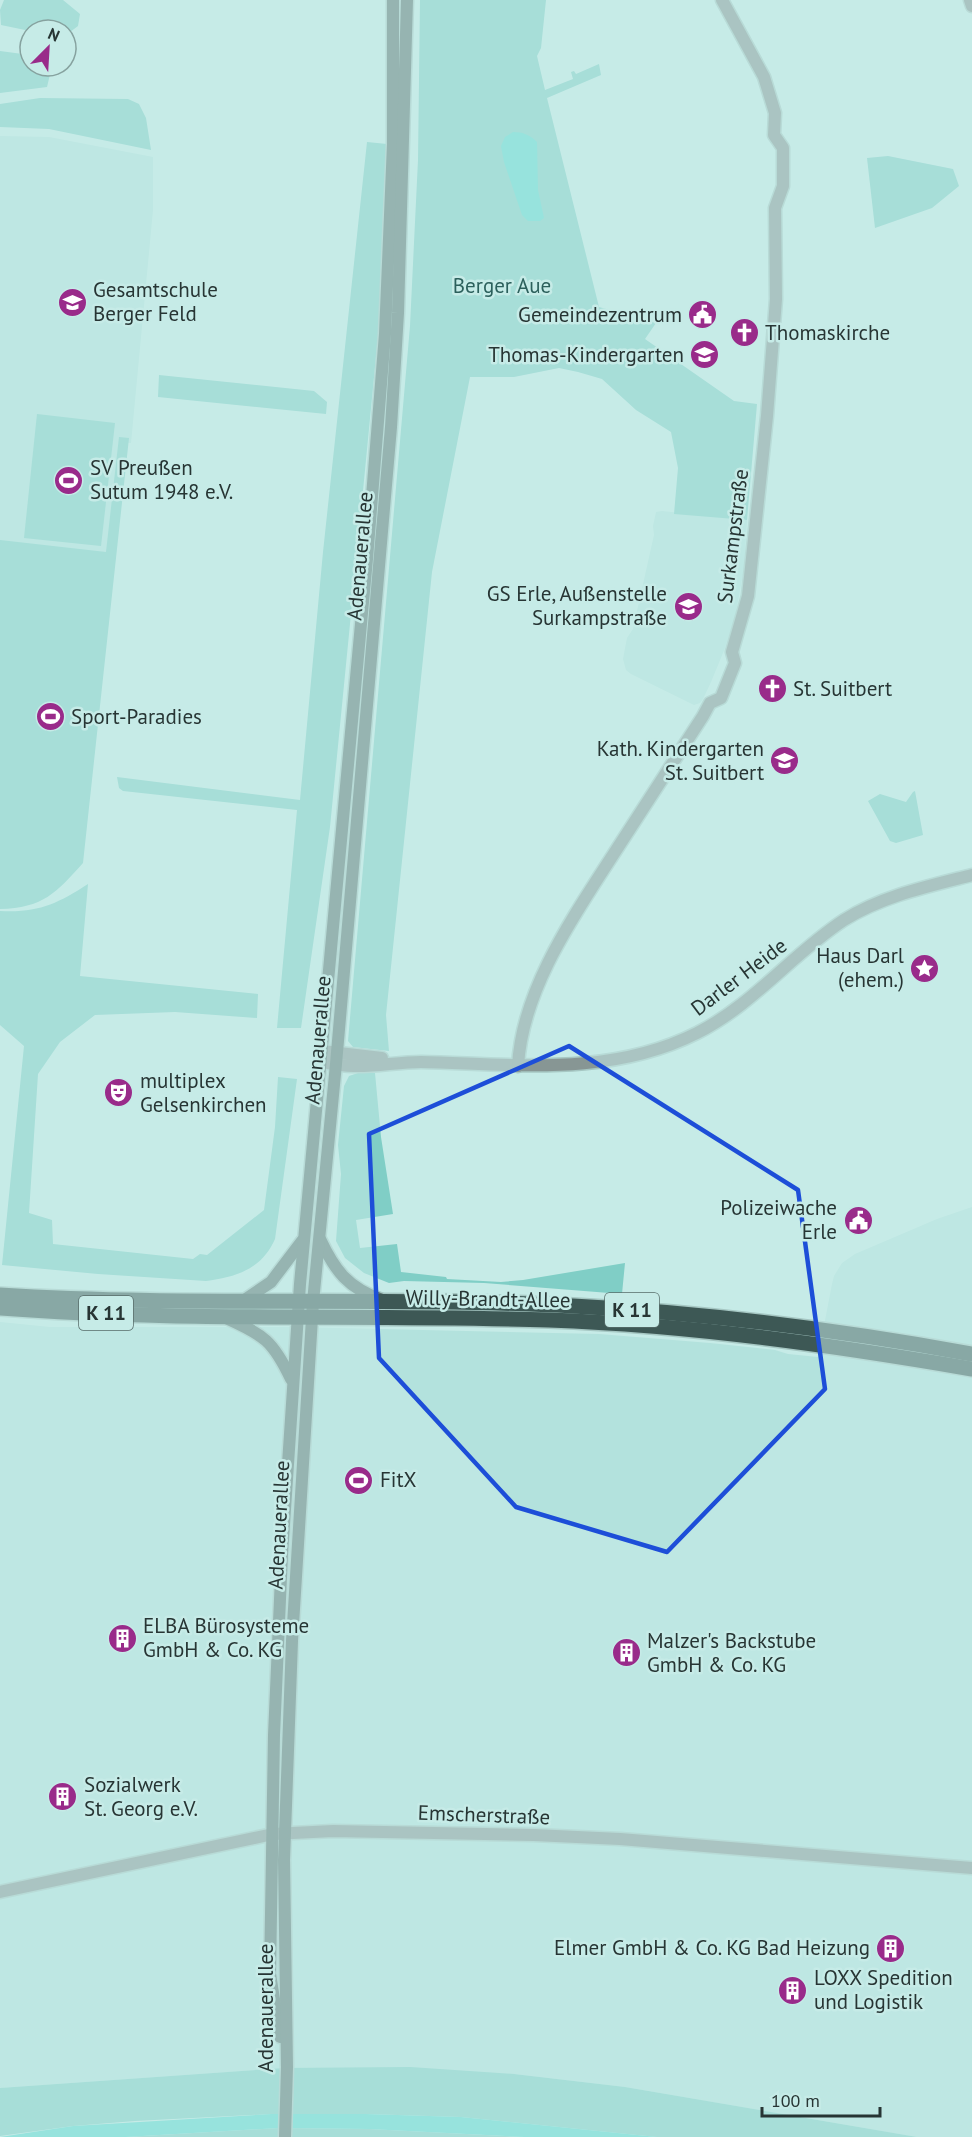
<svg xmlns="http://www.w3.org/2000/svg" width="972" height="2137" font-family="'PT Sans',sans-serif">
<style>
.built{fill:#b3e2dd}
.green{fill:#80cec6}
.water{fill:#5edad0}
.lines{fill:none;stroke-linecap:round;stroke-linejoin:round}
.tertiary-casing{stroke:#a6c7c3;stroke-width:15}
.secondary-casing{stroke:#a6c7c3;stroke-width:15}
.primary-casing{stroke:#a6c7c3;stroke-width:18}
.tertiary{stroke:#879694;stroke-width:12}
.secondary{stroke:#5b726f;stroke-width:12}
.primary{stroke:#3d5855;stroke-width:15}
.marked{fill:none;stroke:#1d4ed8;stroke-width:4.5;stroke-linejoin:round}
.labels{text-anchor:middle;stroke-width:5;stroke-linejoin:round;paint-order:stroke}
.shield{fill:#c6ebe7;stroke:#576c6a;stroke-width:1.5}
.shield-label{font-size:20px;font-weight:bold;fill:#273534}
.park-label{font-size:21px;fill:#2c605c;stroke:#c6ebe7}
.poi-label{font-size:21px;fill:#273534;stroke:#c6ebe7;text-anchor:start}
.street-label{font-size:21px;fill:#273534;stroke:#c6ebe7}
</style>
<rect width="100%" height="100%" fill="#c6ebe7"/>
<g class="built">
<path d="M0 136 49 137 153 157V210L131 443H121L107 557 0 545Z"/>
<path d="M662 511 747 520 744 569 735 617 725 648 711 682 703 699 700 703 694 705 631 674 626 670 623 659 627 638 633 629 654 535 653 526 656 512Z"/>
<path d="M972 1207V2137H917L625 2087 514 2074 284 2068 0 2088V1322L50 1327H292L599 1334 710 1343 775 1350 788 1354 818 1357 832 1284 834 1276 842 1263 855 1254 937 1219Z"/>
</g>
<g class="green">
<path d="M4 0H63L80 14 78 26 66 35V30L30 31 1 25 0 10Z"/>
<path d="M420 0H546L541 48 537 56 545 90 573 79 571 72 574 71 576 74 599 64 601 75 547 98 599 307 656 323 645 339 734 401 757 404 747 520 674 514 678 468 671 432 636 410 602 379 578 372 559 368 514 377H470L432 572 386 1015 389 1051 353 1047 348 1041 410 326 418 160Z"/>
<path d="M0 51 30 55V66H52L47 87 0 93Z"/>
<path d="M40 98 128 99 139 104 146 118 151 150 49 129 0 127V104Z"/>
<path d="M367 142 387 144 378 336 356 563 330 827 301 1028H277L297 810 123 791 119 788 117 777 300 800 323 552Z"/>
<path d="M888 156 953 169 959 186 932 208 875 228 867 158Z"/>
<path d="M159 375 314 391 327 402 326 414 158 397Z"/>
<path d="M37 414 115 423 101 546 24 538Z"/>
<path d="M119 437 129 438 83 863C56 893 43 908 0 909V540L106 552Z"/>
<path d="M915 791 923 835 896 843 890 841 868 801 880 794 906 802 913 792Z"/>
<path d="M88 884 80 976 258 994 257 1018 175 1012 95 1015 60 1042 38 1074 29 1213 52 1220 53 1244 193 1259 200 1254 207 1255 264 1210 275 1127 278 1077 297 1079 275 1239C262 1269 236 1277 206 1281L98 1274 2 1265 24 1046 0 1025V911C38 913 57 904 88 884Z"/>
<path d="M358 1073H375L381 1137 393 1214 356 1220 360 1248 397 1244 401 1272 446 1277 447 1279 501 1282 523 1280 625 1263 622 1294 484 1283 404 1281 389 1283 364 1273 345 1258 336 1241 341 1174 338 1145 344 1086 349 1076Z"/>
<path d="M410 2067 514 2074 625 2087 917 2137H657L461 2117 366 2114H271L135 2121 73 2126 0 2136V2088L284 2068Z"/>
<path d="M279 2128 369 2129 524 2137H126Z"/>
</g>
<g class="water">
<path d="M513 132C523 132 530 135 537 142L538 190 544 218 540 221H528L522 215 504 162 501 146 505 137Z"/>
<path d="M271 2114H366L461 2117 657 2137H524L369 2129 279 2128 126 2137H0L73 2126Z"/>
</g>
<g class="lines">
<defs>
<g id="tertiary">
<path d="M970 0 972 6"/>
<path d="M322 1051 382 1058"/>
<path d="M321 1062C332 1064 342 1066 353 1066 375 1067 398 1062 421 1062 515 1064 610 1077 697 1033 753 1005 792 954 844 920 882 896 929 886 972 875"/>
<path d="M518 1066C522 990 573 917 613 855 643 808 673 762 703 716L710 703 721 698 735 663 732 652 748 596 767 416 776 299 775 208 783 186V148L774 135 775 113 764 77 722 0"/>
<path d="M0 1892 273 1834 333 1831 534 1835 620 1839 972 1868"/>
</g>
<g id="secondary">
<path d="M320 1239C335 1271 348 1288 382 1300"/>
<path d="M243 1301 271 1282 302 1241"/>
<path d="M226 1318C264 1335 273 1341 291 1379"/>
<path d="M280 2037 270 1974 274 1735 282 1554 300 1284 367 559 385 334 393 144V0"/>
<path d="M285 2137 287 2067 284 1860 292 1641 313 1302 336 1064 391 427 398 313 407 0"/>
</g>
<g id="primary">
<path d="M0 1295C191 1307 382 1296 573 1306 707 1313 840 1330 972 1354"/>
<path d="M0 1308C182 1322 366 1314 549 1320 691 1325 832 1345 972 1369"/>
</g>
</defs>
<use href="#tertiary" class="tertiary-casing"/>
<use href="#secondary" class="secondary-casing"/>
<use href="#primary" class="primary-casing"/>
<use href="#tertiary" class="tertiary"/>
<use href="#secondary" class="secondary"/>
<use href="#primary" class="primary"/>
</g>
<path d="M0 0H972V2137H0ZM569 1046 798 1190 825 1389 667 1552 516 1507 379 1358 369 1134Z" fill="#c6ebe7" fill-opacity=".55" fill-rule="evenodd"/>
<path class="marked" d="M569 1046 798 1190 825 1389 667 1552 516 1507 379 1358 369 1134Z"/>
<defs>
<symbol id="school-disc" viewBox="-11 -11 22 22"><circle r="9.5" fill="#992b8a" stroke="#c6ebe7"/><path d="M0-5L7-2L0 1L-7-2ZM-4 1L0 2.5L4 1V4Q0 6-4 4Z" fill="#fff"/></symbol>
<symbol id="civic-disc" viewBox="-11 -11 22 22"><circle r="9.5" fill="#992b8a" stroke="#c6ebe7"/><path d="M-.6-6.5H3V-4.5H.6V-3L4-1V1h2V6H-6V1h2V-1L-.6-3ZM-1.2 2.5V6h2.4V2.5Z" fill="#fff"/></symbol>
<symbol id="church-disc" viewBox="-11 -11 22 22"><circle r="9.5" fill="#992b8a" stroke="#c6ebe7"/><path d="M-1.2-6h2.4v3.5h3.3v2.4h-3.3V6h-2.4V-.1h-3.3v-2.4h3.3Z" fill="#fff"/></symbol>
<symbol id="stadium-disc" viewBox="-11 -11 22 22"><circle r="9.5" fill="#992b8a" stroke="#c6ebe7"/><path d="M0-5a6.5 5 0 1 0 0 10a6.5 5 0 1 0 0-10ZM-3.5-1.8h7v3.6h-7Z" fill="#fff"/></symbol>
<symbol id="sight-disc" viewBox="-11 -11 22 22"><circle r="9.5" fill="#992b8a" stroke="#c6ebe7"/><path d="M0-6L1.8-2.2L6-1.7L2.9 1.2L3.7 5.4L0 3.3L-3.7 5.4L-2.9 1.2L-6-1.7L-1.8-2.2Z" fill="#fff"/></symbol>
<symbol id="theatre-disc" viewBox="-11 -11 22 22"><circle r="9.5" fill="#992b8a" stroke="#c6ebe7"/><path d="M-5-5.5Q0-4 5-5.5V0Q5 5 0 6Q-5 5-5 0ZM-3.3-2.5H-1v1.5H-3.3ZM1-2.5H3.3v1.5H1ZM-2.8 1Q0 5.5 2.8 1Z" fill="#fff"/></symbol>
<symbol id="building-disc" viewBox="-11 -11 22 22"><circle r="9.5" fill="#992b8a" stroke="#c6ebe7"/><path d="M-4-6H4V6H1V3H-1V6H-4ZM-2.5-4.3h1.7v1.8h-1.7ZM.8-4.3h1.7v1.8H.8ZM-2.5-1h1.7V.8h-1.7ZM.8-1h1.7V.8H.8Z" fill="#fff"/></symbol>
</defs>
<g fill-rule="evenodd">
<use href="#school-disc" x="56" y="286" width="33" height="33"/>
<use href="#civic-disc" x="686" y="298" width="33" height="33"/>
<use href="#church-disc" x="728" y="316" width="33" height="33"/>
<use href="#school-disc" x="688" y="338" width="33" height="33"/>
<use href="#stadium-disc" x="52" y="464" width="33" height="33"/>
<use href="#school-disc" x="672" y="590" width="33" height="33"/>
<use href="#church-disc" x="756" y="672" width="33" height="33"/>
<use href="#stadium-disc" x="34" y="700" width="33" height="33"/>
<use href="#school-disc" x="768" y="744" width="33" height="33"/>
<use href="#sight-disc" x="908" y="952" width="33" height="33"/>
<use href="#theatre-disc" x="102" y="1076" width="33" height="33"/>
<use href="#civic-disc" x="842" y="1204" width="33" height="33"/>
<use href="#stadium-disc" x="342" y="1464" width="33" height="33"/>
<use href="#building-disc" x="106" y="1622" width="33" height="33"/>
<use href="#building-disc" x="610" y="1636" width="33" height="33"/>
<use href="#building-disc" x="46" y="1780" width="33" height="33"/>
<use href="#building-disc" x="874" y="1932" width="33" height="33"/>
<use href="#building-disc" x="776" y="1974" width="33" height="33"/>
</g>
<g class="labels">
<g class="shield">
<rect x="605" y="1293" width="54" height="34" rx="4.5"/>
<rect x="79" y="1296" width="54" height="34" rx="4.5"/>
</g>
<g class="shield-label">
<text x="632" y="1317">K 11</text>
<text x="106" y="1320">K 11</text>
</g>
<g class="park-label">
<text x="502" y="293">Berger Aue</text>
</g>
<g class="poi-label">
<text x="93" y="297">Gesamtschule<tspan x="93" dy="24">Berger Feld</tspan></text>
<text x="682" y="322" text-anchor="end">Gemeindezentrum</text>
<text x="765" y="340">Thomaskirche</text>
<text x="684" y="362" text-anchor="end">Thomas-Kindergarten</text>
<text x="90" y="475">SV Preußen<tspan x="90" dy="24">Sutum 1948 e.V.</tspan></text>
<text x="667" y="601" text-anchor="end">GS Erle, Außenstelle<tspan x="667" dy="24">Surkampstraße</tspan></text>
<text x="793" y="696">St. Suitbert</text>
<text x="71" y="724">Sport-Paradies</text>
<text x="764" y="756" text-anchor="end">Kath. Kindergarten<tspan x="764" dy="24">St. Suitbert</tspan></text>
<text x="904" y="963" text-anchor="end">Haus Darl<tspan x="904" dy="24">(ehem.)</tspan></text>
<text x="140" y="1088">multiplex<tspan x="140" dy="24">Gelsenkirchen</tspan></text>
<text x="837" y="1215" text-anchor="end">Polizeiwache<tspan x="837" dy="24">Erle</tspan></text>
<text x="380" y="1487">FitX</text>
<text x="143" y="1633">ELBA Bürosysteme<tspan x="143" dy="24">GmbH &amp; Co. KG</tspan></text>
<text x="647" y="1648">Malzer's Backstube<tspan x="647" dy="24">GmbH &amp; Co. KG</tspan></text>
<text x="84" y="1792">Sozialwerk<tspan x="84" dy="24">St. Georg e.V.</tspan></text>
<text x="870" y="1955" text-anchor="end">Elmer GmbH &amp; Co. KG Bad Heizung</text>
<text x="814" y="1985">LOXX Spedition<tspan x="814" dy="24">und Logistik</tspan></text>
</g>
<g class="street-label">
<text transform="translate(733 536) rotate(-83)" y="7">Surkampstraße</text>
<text transform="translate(360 556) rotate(-85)" y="7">Adenauerallee</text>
<text transform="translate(739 977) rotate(-37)" y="7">Darler Heide</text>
<text transform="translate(318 1040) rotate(-85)" y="7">Adenauerallee</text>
<text transform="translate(488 1299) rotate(1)" y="7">Willy-Brandt-Allee</text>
<text transform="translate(279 1525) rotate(-87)" y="7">Adenauerallee</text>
<text transform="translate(484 1815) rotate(2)" y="7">Emscherstraße</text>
<text transform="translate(266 2008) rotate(-90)" y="7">Adenauerallee</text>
</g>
</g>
<g transform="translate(48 48) rotate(24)"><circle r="28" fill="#c6ebe7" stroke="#86a29f" stroke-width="1.5"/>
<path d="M0-4.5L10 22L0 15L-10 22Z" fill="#992b8a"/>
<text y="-9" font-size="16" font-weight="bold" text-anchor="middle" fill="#273534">N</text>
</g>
<path d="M762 2107v9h118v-9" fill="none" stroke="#273534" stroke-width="3"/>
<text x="771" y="2107" font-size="18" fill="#273534" stroke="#c6ebe7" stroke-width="4.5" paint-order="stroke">100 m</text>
</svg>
